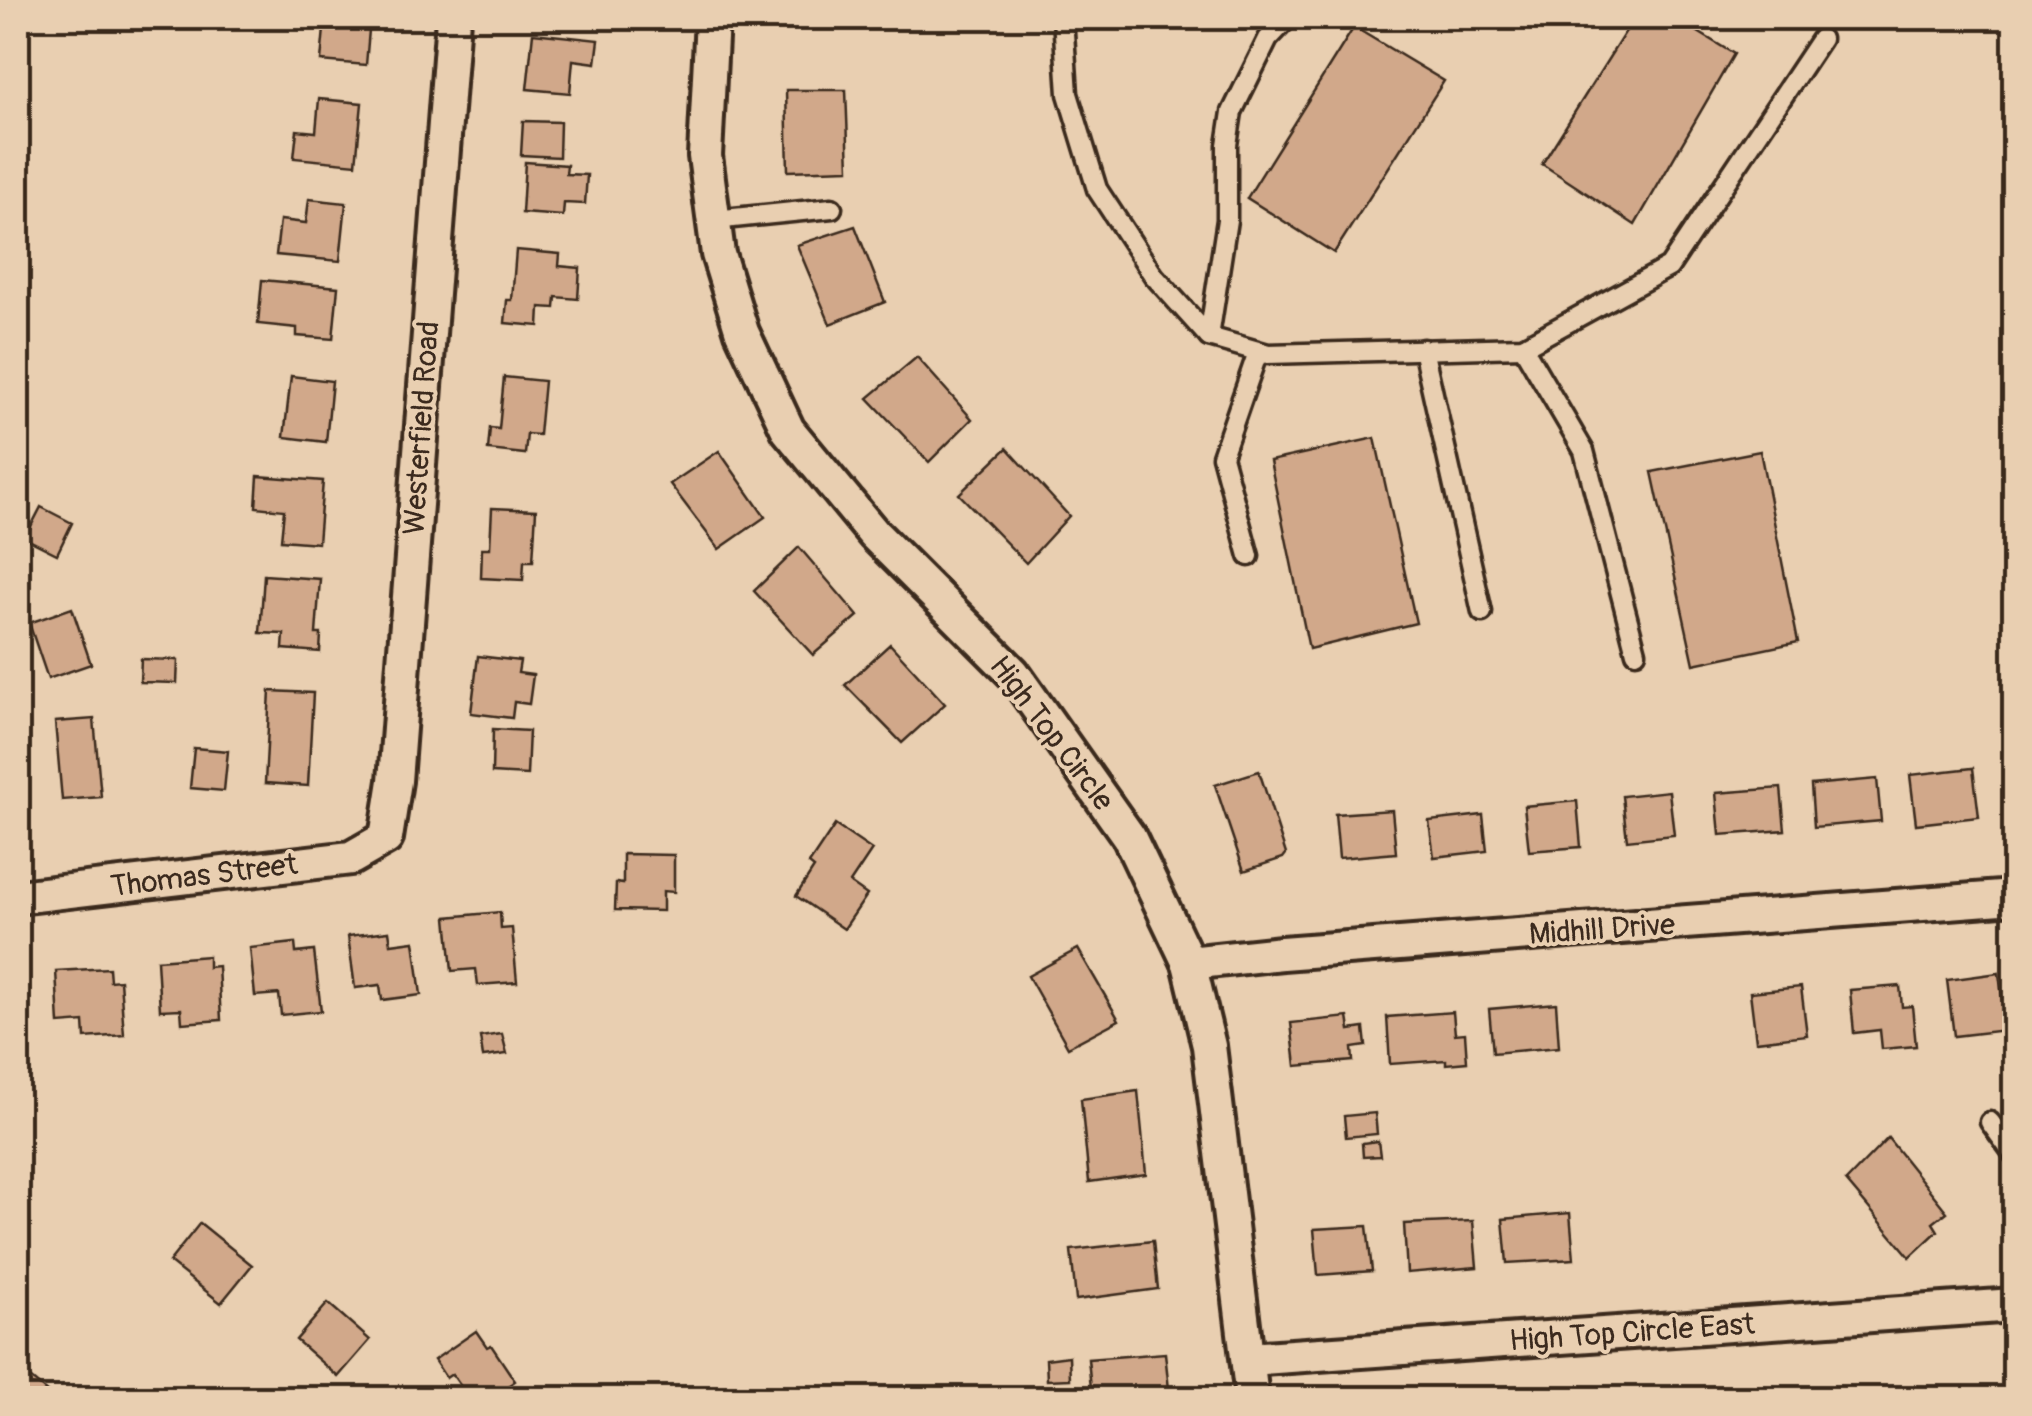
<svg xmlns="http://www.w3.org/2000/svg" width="2032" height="1416" font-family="Pangolin,sans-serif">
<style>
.building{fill:#d1a88a;stroke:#3b2a1e;stroke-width:2.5}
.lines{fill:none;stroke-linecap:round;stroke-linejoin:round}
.lane-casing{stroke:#3b2a1e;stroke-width:25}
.street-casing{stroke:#3b2a1e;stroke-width:40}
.lane{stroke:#e9cfb1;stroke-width:18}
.street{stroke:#e9cfb1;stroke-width:32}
.labels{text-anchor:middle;stroke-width:8;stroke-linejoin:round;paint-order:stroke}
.street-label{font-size:30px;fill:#3b2a1e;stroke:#e9cfb1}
</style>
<rect width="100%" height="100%" fill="#e9cfb1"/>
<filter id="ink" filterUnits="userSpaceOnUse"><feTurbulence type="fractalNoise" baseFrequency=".01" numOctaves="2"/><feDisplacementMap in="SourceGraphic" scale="20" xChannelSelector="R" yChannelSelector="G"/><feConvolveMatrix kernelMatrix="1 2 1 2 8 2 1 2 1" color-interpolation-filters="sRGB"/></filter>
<g filter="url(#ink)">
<g class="building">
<path d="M325 18H370L366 65 321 61Z"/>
<path d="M791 18H865V24L791 20Z"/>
<path d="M1634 18H1675L1734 54 1635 225 1542 164Z"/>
<path d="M1354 27 1444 81 1334 253 1247 198Z"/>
<path d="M533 33 599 40 596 63 573 60 570 93 527 89Z"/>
<path d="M786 90H846L849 169 788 171Z"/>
<path d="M319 99 362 103 356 164 294 158 297 130 316 132Z"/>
<path d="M523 121 560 122 559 157 521 155Z"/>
<path d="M525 162 567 165 566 174 587 175 585 204 564 203 563 216 522 213Z"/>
<path d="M309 199 346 203 340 261 276 255 280 220 306 223Z"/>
<path d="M855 226 885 302 830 324 797 245Z"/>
<path d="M516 250 560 254 559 266 580 268 578 299 556 297 555 308 540 307 539 326 505 323 507 300H512Z"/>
<path d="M262 280 338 287 333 339 297 336V328L258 324Z"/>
<path d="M917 357 972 419 929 462 868 398Z"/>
<path d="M291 376 332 381 326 442 284 437Z"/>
<path d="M504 377 544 381 539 435 527 434 525 454 488 450 490 428 499 429Z"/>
<path d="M1375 438 1416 623 1309 649 1270 461Z"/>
<path d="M1007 448 1069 516 1026 563 959 494Z"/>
<path d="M719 451 765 517 719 549 670 484Z"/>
<path d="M1760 451 1798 642 1694 664 1652 472Z"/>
<path d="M258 476 323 481 318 543 281 540 284 510 256 507Z"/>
<path d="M41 507 72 523 57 554 25 538Z"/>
<path d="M492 508 536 510 533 561H524L523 580 481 578 482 548H490Z"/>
<path d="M799 547 858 616 813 655 754 591Z"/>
<path d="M264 575 320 579 316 634H321L320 652 283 649 284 634 260 633Z"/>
<path d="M72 608 91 664 48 679 29 623Z"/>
<path d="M890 644 945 704 902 743 845 685Z"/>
<path d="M478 656 520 661 518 673 533 675 529 704 514 702 512 718 471 713Z"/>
<path d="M141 659 178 660 177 683 140 682Z"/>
<path d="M270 691 313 693 308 786 265 783Z"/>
<path d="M94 719 101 797 62 800 55 722Z"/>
<path d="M493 729 529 731 527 775 492 773Z"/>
<path d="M194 748 228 751 224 791 190 788Z"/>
<path d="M1973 768 1979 817 1916 824 1910 775Z"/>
<path d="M1259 771 1286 854 1283 858 1244 871 1215 785Z"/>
<path d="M1877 779 1881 821 1814 827 1811 785Z"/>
<path d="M1781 788 1785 830 1720 835 1716 793Z"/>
<path d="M1669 791 1674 835 1627 840 1622 796Z"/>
<path d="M1577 801 1581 847 1529 851 1524 806Z"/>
<path d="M1392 810 1396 853 1339 858 1335 814Z"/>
<path d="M1483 815 1487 851 1434 857 1429 821Z"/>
<path d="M835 825 872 850 850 883 867 895 844 929 796 896 814 868 809 864Z"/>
<path d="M623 854 674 855V892L663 891V911L615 910 616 883 623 884Z"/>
<path d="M500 912 501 929 512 928 517 982 478 985 476 969 452 971 447 917Z"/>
<path d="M389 931 391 944 414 941 421 995 382 1000 380 985 355 988 348 936Z"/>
<path d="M295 943 296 953 314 951 321 1011 281 1015 279 994 255 996 250 948Z"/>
<path d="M1078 949 1119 1020 1068 1047 1028 976Z"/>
<path d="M208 956V967L218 966 221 1020 182 1023 181 1009 160 1010 157 960Z"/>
<path d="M109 968 110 981 120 980 124 1035 85 1038 84 1022 59 1024 56 971Z"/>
<path d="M1999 973 2006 1030 1954 1036 1947 980Z"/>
<path d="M1900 986 1902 1007 1912 1006 1916 1046 1882 1049 1880 1030 1854 1033 1850 990Z"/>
<path d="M1801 987 1807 1035 1756 1041 1750 992Z"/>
<path d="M18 992H21L30 1048 18 1050Z"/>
<path d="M1556 1003 1559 1047 1493 1053 1489 1009Z"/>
<path d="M1453 1012 1455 1034 1465 1033 1467 1062 1446 1064V1060L1390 1064 1387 1017Z"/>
<path d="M1348 1017 1350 1030 1364 1028 1366 1046 1352 1048 1353 1061 1296 1066 1291 1023Z"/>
<path d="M502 1034 507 1054 483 1057 480 1037Z"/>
<path d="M1138 1091 1146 1174 1089 1182 1081 1099Z"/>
<path d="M1375 1113 1377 1134 1346 1137 1344 1116Z"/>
<path d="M1888 1138 1947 1212 1933 1223 1938 1231 1910 1257 1846 1181Z"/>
<path d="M1378 1141 1380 1156 1363 1157 1362 1143Z"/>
<path d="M1570 1213 1574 1259 1507 1263 1503 1219Z"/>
<path d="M1473 1221 1477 1267 1407 1273 1404 1224Z"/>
<path d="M200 1223 252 1265 221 1303 169 1262Z"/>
<path d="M1367 1226 1372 1271 1318 1275 1314 1229Z"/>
<path d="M1153 1241 1158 1289 1076 1300 1071 1250Z"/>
<path d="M328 1303 370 1340 338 1377 296 1340Z"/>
<path d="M476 1331 487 1347 491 1345 515 1381 490 1398H469L452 1374 446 1378 434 1360Z"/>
<path d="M1165 1353 1170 1398H1092L1088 1359Z"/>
<path d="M1069 1356 1070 1379 1047 1380 1046 1359Z"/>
<path d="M30 1378 54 1398H18V1393Z"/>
<path d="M1078 1392V1398H1046V1394Z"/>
<path d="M1990 1394 1991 1398H1926Z"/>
</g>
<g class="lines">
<defs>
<g id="lane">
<path d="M1063 18 1068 94 1097 189 1154 276 1209 337 1268 354 1523 347 1669 267 1821 39"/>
<path d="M714 220 832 208"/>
<path d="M1209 337 1227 220V145L1232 112 1268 39 1288 18"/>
<path d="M1523 347 1584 451 1636 652"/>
<path d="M1423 349 1482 612"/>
<path d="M1249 556 1222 456 1258 352"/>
<path d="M1990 1122 2014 1155"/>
</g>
<g id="street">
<path d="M712 18 705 156 718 254 742 332 788 430 874 534 1013 673 1129 837 1189 963 1209 1046 1252 1398"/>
<path d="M18 897 351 858 386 838 395 781 453 18"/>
<path d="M1189 963 1282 953 2014 897"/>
<path d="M1249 1359 2014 1305"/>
</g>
</defs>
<use href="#lane" class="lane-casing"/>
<use href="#street" class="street-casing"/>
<use href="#lane" class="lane"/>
<use href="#street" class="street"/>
</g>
</g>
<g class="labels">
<g class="street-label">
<text transform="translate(421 428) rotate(-86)" y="10">Westerfield Road</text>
<text transform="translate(1052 733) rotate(53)" y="10">High Top Circle</text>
<text transform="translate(204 875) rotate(-7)" y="10">Thomas Street</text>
<text transform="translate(1602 929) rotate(-4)" y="10">Midhill Drive</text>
<text transform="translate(1632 1332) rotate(-4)" y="10">High Top Circle East</text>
</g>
</g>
<rect width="2032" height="1416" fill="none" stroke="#e9cfb1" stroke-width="60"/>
<rect x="30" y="30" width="1972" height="1356" fill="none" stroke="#3b2a1e" stroke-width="4" filter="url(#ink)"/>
</svg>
